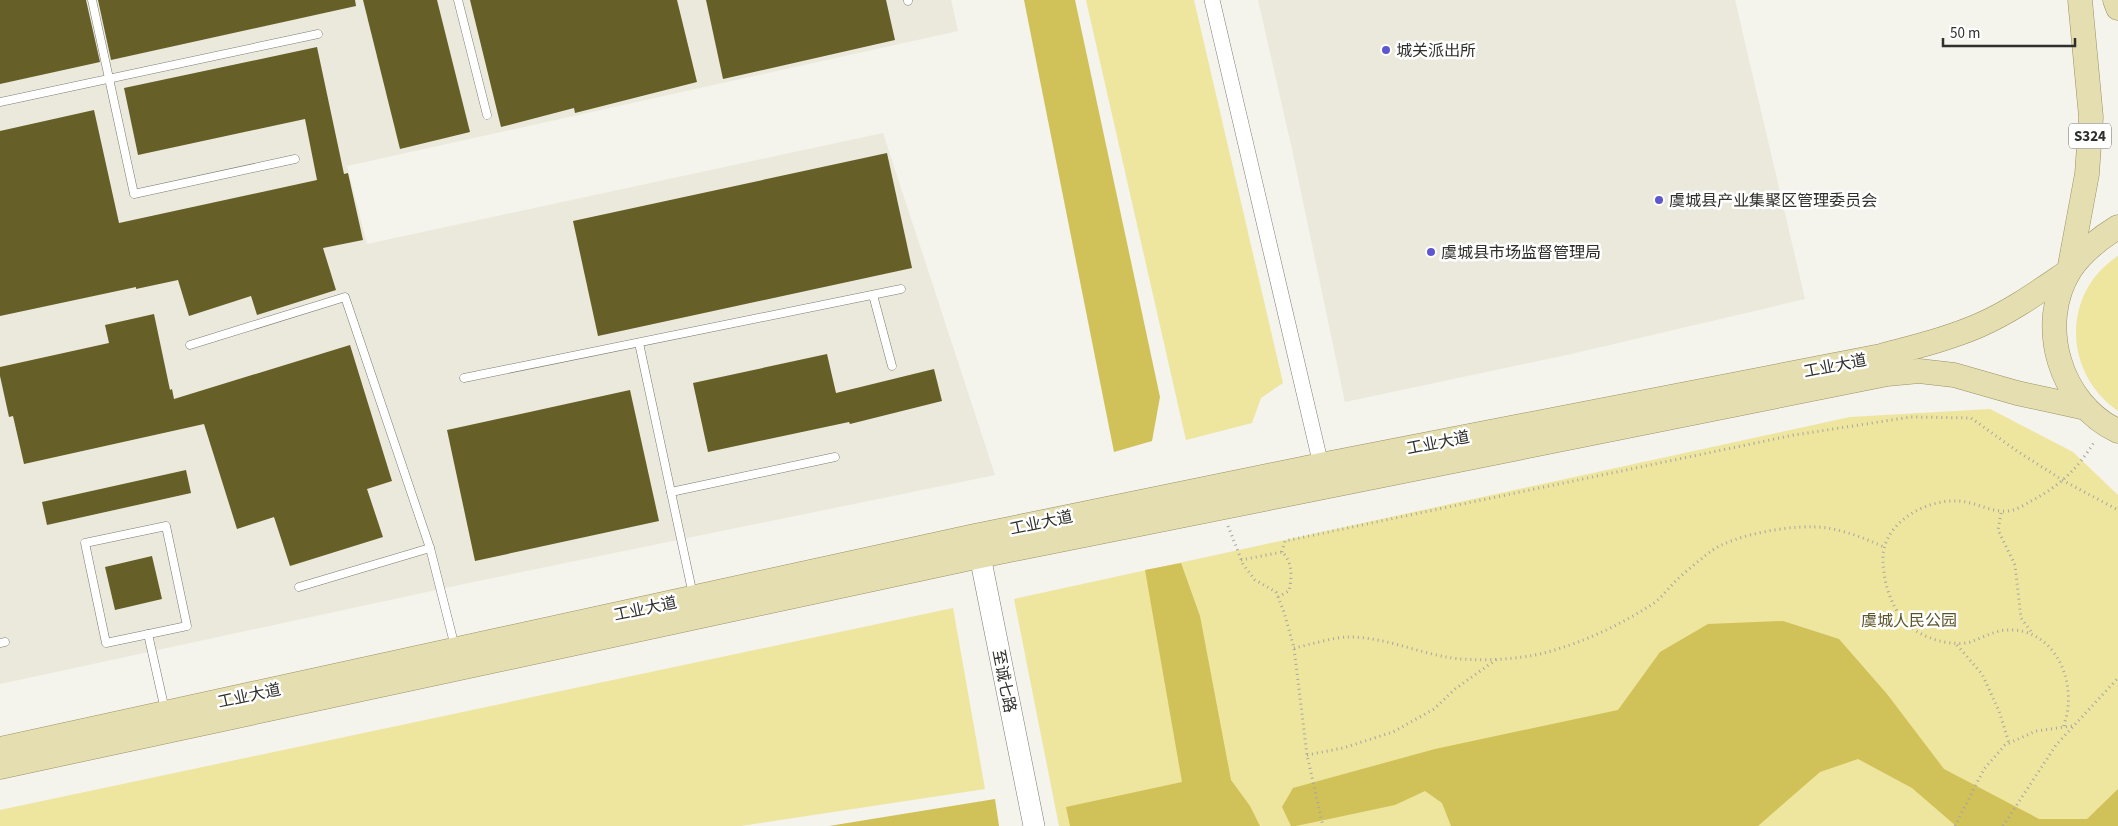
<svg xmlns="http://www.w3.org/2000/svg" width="2118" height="826" font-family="'Source Sans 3','Noto Sans SC',sans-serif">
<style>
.built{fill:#ebe9db}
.green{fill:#eee59e}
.water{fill:#d0c158}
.building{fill:#665f27}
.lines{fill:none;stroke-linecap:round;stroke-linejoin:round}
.lane-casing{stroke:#7c7b75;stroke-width:9}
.street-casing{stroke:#7c7b75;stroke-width:16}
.secondary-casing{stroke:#7c7b75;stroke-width:22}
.primary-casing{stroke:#9a9261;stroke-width:25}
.path{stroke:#a6a6a0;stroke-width:3;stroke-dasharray:1 4;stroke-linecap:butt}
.lane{stroke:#fff;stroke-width:8}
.street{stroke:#fff;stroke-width:15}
.secondary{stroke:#fff;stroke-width:21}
.primary{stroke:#e5deb1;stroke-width:24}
.poi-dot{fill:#5e56ce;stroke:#fff;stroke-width:2}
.labels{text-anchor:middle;stroke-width:5;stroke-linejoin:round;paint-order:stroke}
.shield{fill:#fff;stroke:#6d6d6b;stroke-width:1}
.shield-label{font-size:15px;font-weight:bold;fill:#2f2f2c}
.poi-label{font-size:16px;fill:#2f2f2c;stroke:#fff;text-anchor:start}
.street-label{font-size:16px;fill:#2f2f2c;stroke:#fff}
.park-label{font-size:16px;fill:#5b5429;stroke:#fff}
</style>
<rect width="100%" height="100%" fill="#f4f3ec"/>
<g class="built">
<path d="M0 0H951L958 31 347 166 367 244 883 133 995 475 478 581 0 684Z"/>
<path d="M1258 0H1735L1805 299 1571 354 1345 402 1292 149Z"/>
</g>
<g class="green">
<path d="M1086 0H1194L1283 383 1261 398 1252 423 1186 440Z"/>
<path d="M2118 256V411C2063 373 2061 293 2118 256Z"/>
<path d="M1990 409 2073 452 2118 495V826H1059L1014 599 1850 417Z"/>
<path d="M953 608 985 789 741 826H0V810Z"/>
</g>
<g class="water">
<path d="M1024 0H1075L1160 397 1152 441 1114 452Z"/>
<path d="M1181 563 1200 616 1231 780 1250 806 1260 826H1070L1066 807 1182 782 1145 570Z"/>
<path d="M1783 621 1839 639 1887 694 1944 769 2039 819H2087L2118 789V826H1956L1912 788 1858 759 1820 772 1758 826H1451L1442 803 1425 791 1395 805 1296 826H1291L1282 807 1293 788 1435 749 1618 710 1660 652 1708 624Z"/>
<path d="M995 799 999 826H829Z"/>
</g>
<g class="building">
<path d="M0 0H86L100 62 0 84Z"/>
<path d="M98 0H355L356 6 111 60Z"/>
<path d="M363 0H437L470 132 400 149Z"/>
<path d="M470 0H677L697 82 575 113 574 108 501 127Z"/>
<path d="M706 0H886L895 40 723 79Z"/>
<path d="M317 47 344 174 348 173 363 240 323 248 336 290 257 315 251 296 189 316 178 280 136 289V287L0 316V131L94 110 119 223 317 180 305 119 138 155 124 88Z"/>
<path d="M887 153 912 268 598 336 573 221Z"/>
<path d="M154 314 170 390 172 389 174 399 350 345 392 481 367 489 383 537 290 566 274 517 237 529 204 424 24 464 13 416 9 417 0 376V367L109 343 105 325Z"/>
<path d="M827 354 836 393 934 369 942 401 850 424 849 422 708 452 693 383Z"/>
<path d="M630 390 659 521 475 561 447 430Z"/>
<path d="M186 470 191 493 47 525 42 502Z"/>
<path d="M152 556 162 599 115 610 105 567Z"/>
</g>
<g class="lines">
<defs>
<g id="lane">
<path d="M92 0 134 194 295 159"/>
<path d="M458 0 487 115"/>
<path d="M908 0V1"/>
<path d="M0 102 318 34"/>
<path d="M873 295 892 366"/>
<path d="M639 343 693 595"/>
<path d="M190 345 345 297 430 548 455 647"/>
<path d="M464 378 901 289"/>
<path d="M671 492 835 457"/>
<path d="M166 526 187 626 106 643 85 543Z"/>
<path d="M299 587 430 548"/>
<path d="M148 634 165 710"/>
<path d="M0 643 5 642"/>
</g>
<path id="street" d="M1212 0 1321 465"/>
<path id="secondary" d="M977 541 1034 826"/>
<g id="primary">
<path d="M2115 0 2118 8"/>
<path d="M2118 227C2100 238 2082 252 2070 270 2036 324 2060 405 2118 431"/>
<path d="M0 749 975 536 1321 465 1881 356C1914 347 1948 339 1980 325 2012 311 2041 290 2069 271L2087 174 2091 117 2080 0"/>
<path d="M0 767 980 556 1887 374 1919 371 1954 375 2017 393 2086 408"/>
</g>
</defs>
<use href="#lane" class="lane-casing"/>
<use href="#street" class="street-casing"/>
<use href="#secondary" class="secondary-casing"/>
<use href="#primary" class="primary-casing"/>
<g class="path">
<path d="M2001 513 1998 530 2015 565 2021 618 2033 634"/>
<path d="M1228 526 1243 564 1255 580 1276 592 1284 612 1294 648 1307 755 1323 826"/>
<path d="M1282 552 1285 541 1794 435 1911 417 1971 418 2017 451 2064 481 2118 510"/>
<path d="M1241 560 1282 552C1293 562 1292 578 1289 591L1278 597"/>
<path d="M1957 645 1982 674 1999 711 2009 743"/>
<path d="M1294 648C1310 645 1333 637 1349 637 1382 637 1414 651 1446 657 1473 662 1516 660 1544 653 1582 643 1621 625 1654 603 1660 599 1665 592 1670 587 1682 574 1696 563 1710 552 1733 534 1798 523 1827 528 1847 531 1866 539 1884 547"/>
<path d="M2064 726C2065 720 2068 713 2068 707 2072 669 2048 627 2006 630 1994 631 1982 638 1970 642 1950 647 1922 638 1907 624 1891 607 1884 584 1883 562 1880 525 1924 499 1958 501 1978 502 1994 515 2013 510 2020 508 2027 503 2033 500 2061 485 2078 468 2095 441"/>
<path d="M1307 755 1343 748 1393 732 1434 709 1455 689 1497 659"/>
<path d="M1955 826 1984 769 2005 745 2036 731 2072 726"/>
<path d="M2003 826 2056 745 2118 678"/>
</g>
<use href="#lane" class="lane"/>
<use href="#street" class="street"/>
<use href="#secondary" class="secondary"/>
<use href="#primary" class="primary"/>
</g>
<g class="poi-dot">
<circle cx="1386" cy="50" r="5"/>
<circle cx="1659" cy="200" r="5"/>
<circle cx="1431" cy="252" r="5"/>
</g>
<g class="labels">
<rect class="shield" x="2069" y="123.5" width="42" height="25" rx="4"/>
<g class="shield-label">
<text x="2090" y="141">S324</text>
</g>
<g class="poi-label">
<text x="1396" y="56">城关派出所</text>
<text x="1669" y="206">虞城县产业集聚区管理委员会</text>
<text x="1441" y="258">虞城县市场监督管理局</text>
</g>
<g class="street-label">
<text transform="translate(1835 365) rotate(-11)" y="6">工业大道</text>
<text transform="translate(1438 442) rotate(-11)" y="6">工业大道</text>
<text transform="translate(1041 522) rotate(-12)" y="6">工业大道</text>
<text transform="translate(645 608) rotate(-12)" y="6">工业大道</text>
<text transform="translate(1005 681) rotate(79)" y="6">至诚七路</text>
<text transform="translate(249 695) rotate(-12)" y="6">工业大道</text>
</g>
<g class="park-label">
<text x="1909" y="626">虞城人民公园</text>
</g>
</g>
<path d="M1943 38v8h132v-8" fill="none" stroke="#2f2f2c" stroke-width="2.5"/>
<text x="1950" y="38" font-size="15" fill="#2f2f2c" stroke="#ffffff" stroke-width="4" paint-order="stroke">50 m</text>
</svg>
